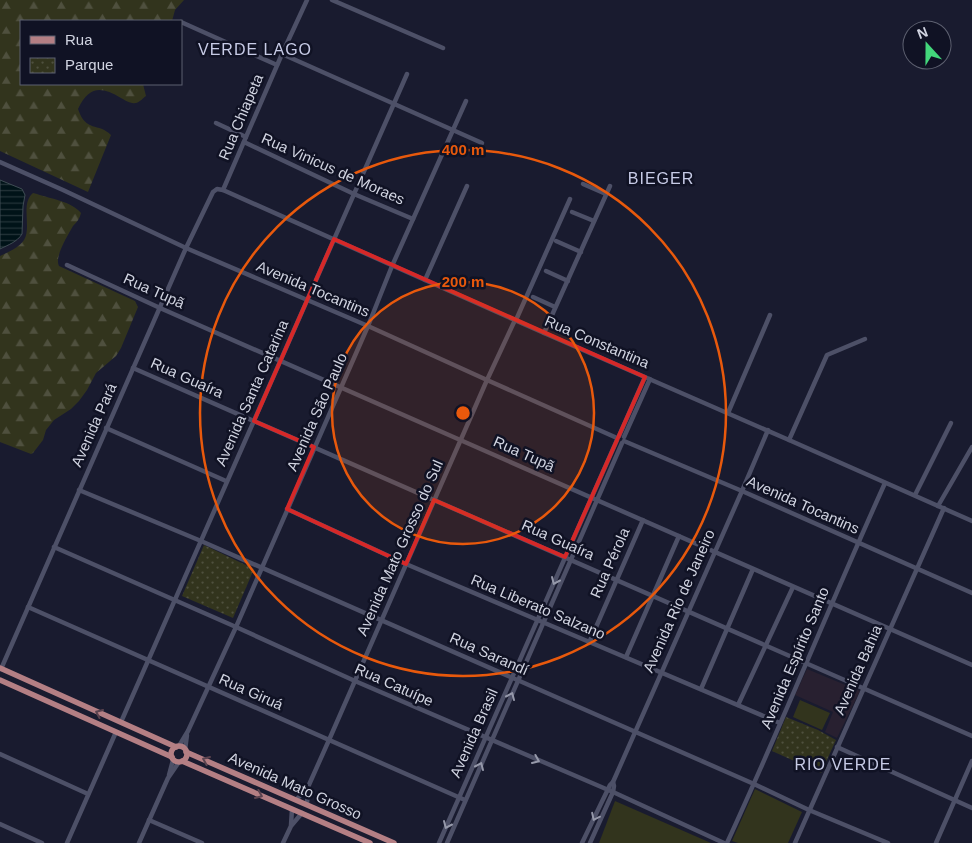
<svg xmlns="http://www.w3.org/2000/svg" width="972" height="843" font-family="Arial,sans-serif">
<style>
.education{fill:#282030}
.green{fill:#32341d}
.forest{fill:url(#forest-firs)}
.park{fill:url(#park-dots)}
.water{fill:url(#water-rules);stroke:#3f4d54}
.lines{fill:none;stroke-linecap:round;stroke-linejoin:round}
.minor{stroke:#4d5067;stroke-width:4.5}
.major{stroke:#b47f84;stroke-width:5.5}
.oneway{stroke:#9699aa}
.oneway2{stroke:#5a434f}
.marked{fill:none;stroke:#d62828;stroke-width:4;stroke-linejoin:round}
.ring{fill:none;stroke:#e8590c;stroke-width:2.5}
.labels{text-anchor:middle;stroke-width:5;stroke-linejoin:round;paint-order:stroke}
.street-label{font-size:15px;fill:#d1d4e1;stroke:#101224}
.neighbourhood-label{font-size:16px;letter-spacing:1px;fill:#c7cbe6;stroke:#101224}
.centre{fill:#e8590c;stroke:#101224;stroke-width:2.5}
.ring-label{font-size:15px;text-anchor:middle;font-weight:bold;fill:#e8590c;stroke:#101224;stroke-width:5;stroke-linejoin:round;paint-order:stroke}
</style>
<defs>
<pattern id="forest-firs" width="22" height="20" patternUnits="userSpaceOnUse" patternTransform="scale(1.25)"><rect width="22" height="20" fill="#32341d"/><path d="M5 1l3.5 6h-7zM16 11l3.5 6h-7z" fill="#4f503e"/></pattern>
<pattern id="park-dots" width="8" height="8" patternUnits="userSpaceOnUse" patternTransform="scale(1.25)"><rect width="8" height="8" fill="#32341d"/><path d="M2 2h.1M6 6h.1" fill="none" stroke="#4f503e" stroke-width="1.8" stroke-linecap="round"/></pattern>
<pattern id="water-rules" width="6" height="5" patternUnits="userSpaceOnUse" patternTransform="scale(1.25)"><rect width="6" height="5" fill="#001318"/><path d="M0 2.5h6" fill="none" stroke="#243439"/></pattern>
</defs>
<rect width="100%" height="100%" fill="#191b2f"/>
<path class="education" d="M807 669 860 691 837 738 825 732 833 712 795 695Z"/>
<g class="green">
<path d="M800 700 830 713 822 730 793 717Z"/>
<path d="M755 789 802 812 788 843H738L732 841Z"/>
<path d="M615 801 711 843H599Z"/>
</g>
<g class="forest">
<path d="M0 0H184L175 10 172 21H21V84H143L146 96C143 98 140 102 136 103 130 104 125 100 121 98 101 86 89 86 78 109 86 133 98 122 111 135L88 192 0 151Z"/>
<path d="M33 193 37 194C51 199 71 201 81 213 80 218 77 222 73 226 68 235 54 257 59 266L135 301 138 307 121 348 116 356 96 373 87 390 79 401 71 409 54 420 46 430 43 440 33 453 31 454 0 442V256C8 252 19 248 24 240 32 227 20 204 33 193Z"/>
</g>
<g class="park">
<path d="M204 545 254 569 233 618 182 596Z"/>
<path d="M786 717 818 730 836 740 821 773 772 751Z"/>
</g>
<path class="water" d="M0 180 22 189 25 195 23 206 22 234C17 242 8 245 0 249Z"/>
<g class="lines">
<g class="minor">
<path d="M332 0 443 48"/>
<path d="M181 22 277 65"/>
<path d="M282 54 482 143"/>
<path d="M216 123 246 137"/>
<path d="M244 142 354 194 413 219"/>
<path d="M0 162 63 190 186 248 368 326 487 380 617 438"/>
<path d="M583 184 606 194"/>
<path d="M223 190 282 54 307 0"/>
<path d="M572 212 594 221"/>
<path d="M556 241 581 252"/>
<path d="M67 265 160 308 972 665"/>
<path d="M546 271 568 281"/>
<path d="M425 280 467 186"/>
<path d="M533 297 555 307"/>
<path d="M516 320 570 199"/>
<path d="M544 333 610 186"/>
<path d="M133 368 972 736"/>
<path d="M728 413 770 315"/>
<path d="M106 428 226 481"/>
<path d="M619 436 645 377"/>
<path d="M624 437 650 379"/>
<path d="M789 440 827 355 865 339"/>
<path d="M624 441 742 491 972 593"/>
<path d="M79 490 201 541 754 784 809 810 888 843"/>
<path d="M915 495 951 423"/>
<path d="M938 506 972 447"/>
<path d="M287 509 406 564 780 723"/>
<path d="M54 547 236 627 355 681 613 792 724 843"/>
<path d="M28 607 465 800"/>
<path d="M589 643 643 520"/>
<path d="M626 657 679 536"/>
<path d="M1 669 186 248 213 192 217 189 223 190 544 333 789 440 972 521"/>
<path d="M701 689 753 569"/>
<path d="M738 705 793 587"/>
<path d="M121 722 407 74"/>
<path d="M179 746 188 731 236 627 368 326 392 266 466 101"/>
<path d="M837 747 972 808"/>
<path d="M185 750 187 735"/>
<path d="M0 754 88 794"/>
<path d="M169 775 173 760"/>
<path d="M297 799 308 787 329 740 487 380 515 320"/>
<path d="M307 804 308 787"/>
<path d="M149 820 202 843"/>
<path d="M0 824 42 843"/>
<path d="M291 825 292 809"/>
<path d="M67 843 116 732"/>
<path d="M139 843 168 778 179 762"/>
<path d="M283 843 291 826 302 813"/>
<path d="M439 843 617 440"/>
<path d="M447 843 622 443"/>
<path d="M582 843 610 785 613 782 742 491 768 430"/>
<path d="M590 843 613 792 614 786 613 782"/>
<path d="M727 843C782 724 831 602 885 483"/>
<path d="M795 843 944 508"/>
<path d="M936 843 972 761"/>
</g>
<g class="major">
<path d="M0 668 176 747"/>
<path d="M0 680 172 757"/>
<circle cx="179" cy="754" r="8"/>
<path d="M186 752 394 843"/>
<path d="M182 761 370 843"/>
</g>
</g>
<defs><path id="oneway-chevron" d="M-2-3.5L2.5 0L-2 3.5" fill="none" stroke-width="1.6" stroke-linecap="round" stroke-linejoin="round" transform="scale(1.25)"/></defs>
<g class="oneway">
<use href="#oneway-chevron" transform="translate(555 581) rotate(114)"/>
<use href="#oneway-chevron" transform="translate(511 696) rotate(-66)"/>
<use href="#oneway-chevron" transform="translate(536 760) rotate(23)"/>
<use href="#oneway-chevron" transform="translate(480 766) rotate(-66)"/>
<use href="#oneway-chevron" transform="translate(595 817) rotate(116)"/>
<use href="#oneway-chevron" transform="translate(447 825) rotate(114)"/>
</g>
<g class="oneway2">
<use href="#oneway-chevron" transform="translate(99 713) rotate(-156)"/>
<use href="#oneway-chevron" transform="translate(206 760) rotate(-157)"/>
<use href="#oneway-chevron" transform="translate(259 795) rotate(23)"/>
</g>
<path class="marked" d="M334 239 645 377 565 557 434 500 406 564 287 509 314 447 254 421Z"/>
<circle cx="463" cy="413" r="131" fill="#e8590c" fill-opacity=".12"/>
<g class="ring">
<circle cx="463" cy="413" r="131"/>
<circle cx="463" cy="413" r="263"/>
</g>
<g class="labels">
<g class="street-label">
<text transform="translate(241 117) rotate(-67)" y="5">Rua Chiapeta</text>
<text transform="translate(333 169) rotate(24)" y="5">Rua Vinicus de Moraes</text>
<text transform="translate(313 289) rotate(23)" y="5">Avenida Tocantins</text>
<text transform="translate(154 291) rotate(24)" y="5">Rua Tupã</text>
<text transform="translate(597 342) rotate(23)" y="5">Rua Constantina</text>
<text transform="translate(187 378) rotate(24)" y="5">Rua Guaíra</text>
<text transform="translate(252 393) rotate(-66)" y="5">Avenida Santa Catarina</text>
<text transform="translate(317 412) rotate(-66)" y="5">Avenida São Paulo</text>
<text transform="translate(94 425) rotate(-66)" y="5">Avenida Pará</text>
<text transform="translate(524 454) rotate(24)" y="5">Rua Tupã</text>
<text transform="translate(803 505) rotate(24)" y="5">Avenida Tocantins</text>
<text transform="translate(558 540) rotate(24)" y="5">Rua Guaíra</text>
<text transform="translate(400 548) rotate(-66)" y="5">Avenida Mato Grosso do Sul</text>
<text transform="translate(610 563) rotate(-66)" y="5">Rua Pérola</text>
<text transform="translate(679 601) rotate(-66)" y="5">Avenida Rio de Janeiro</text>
<text transform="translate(538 607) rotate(23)" y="5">Rua Liberato Salzano</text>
<text transform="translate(489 654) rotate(24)" y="5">Rua Sarandí</text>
<text transform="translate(795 658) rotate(-67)" y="5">Avenida Espírito Santo</text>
<text transform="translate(858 670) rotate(-66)" y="5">Avenida Bahia</text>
<text transform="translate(394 685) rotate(24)" y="5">Rua Catuípe</text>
<text transform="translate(251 692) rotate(24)" y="5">Rua Giruá</text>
<text transform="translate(474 733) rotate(-66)" y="5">Avenida Brasil</text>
<text transform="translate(295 786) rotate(24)" y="5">Avenida Mato Grosso</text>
</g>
<g class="neighbourhood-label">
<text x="255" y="55">VERDE LAGO</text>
<text x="661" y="184">BIEGER</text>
<text x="843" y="770">RIO VERDE</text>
</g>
</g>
<circle cx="463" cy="413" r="8" class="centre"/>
<g class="ring-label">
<text x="463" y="155">400 m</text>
<text x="463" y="287">200 m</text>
</g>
<rect x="20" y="20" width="162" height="65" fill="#101224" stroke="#5d6070"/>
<rect x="30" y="36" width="25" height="8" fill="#b47f84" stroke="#5d6070"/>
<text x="65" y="45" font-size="15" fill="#d1d4e1">Rua</text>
<rect x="30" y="58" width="25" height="15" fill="url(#park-dots)" stroke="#5d6070"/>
<text x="65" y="70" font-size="15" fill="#d1d4e1">Parque</text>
<g transform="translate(927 45) rotate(339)"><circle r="24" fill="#101224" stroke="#5d6070"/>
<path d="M0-4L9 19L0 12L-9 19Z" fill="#43d77b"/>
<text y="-8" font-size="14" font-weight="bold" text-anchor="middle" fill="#d1d4e1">N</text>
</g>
</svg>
